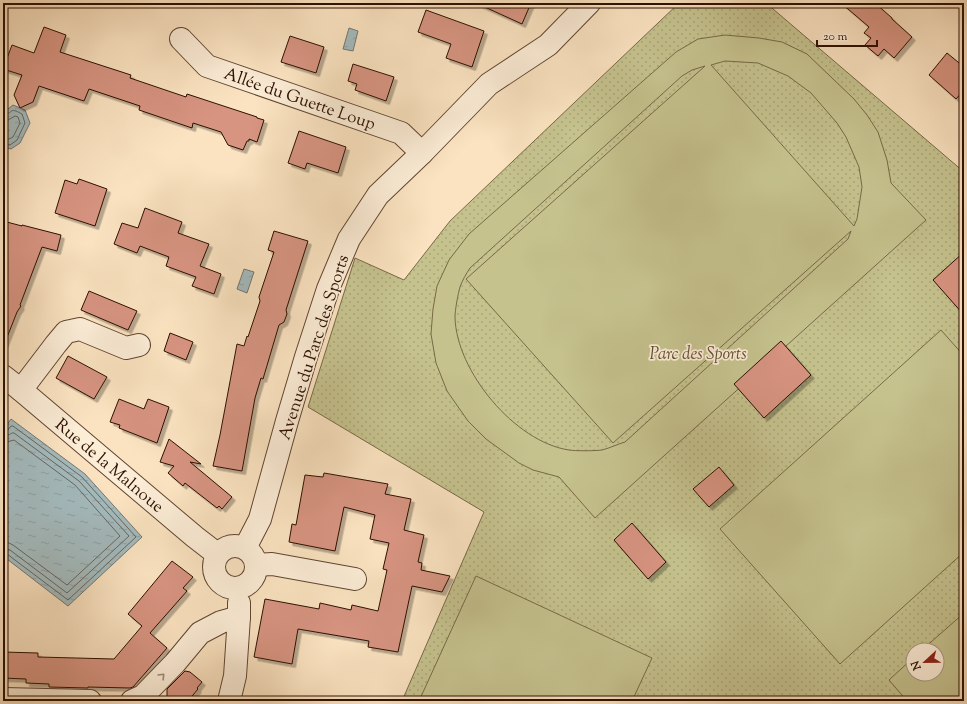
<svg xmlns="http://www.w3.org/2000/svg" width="967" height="704" font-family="'Sorts Mill Goudy',serif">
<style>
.grass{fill:url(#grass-dots);stroke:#786947;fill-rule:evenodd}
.garden{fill:#c5c28e;stroke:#786947;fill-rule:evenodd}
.water{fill:url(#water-ripples);stroke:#747772}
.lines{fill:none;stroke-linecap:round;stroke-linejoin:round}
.shore{stroke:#68665f;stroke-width:1}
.building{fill:#d79481;stroke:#2c1000;filter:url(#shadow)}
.minor-casing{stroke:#604530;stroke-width:24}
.minor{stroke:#fcedd7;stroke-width:22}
.oneway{stroke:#9e8a76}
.labels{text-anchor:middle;stroke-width:3.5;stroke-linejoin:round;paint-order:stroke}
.street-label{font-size:17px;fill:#2c1000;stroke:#fcedd7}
.park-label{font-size:17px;font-style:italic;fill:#624e32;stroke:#fcedd7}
</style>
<defs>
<pattern id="grass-dots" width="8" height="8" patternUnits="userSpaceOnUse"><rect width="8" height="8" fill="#c5c28e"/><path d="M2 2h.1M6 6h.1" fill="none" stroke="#a9a679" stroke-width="1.8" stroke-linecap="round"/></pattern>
<pattern id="water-ripples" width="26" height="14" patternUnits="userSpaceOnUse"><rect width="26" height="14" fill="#a4bbbe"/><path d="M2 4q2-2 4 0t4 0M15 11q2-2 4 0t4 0" fill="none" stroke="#8da0a2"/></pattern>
<filter id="shadow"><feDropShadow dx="3.5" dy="3.5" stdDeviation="0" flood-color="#0004"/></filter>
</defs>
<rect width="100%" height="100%" fill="#fbe3c1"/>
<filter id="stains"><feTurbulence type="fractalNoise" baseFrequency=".005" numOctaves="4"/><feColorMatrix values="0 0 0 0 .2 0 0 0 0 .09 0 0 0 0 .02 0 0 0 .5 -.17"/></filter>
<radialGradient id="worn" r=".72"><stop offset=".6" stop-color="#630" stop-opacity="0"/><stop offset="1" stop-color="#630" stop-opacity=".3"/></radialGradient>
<path class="grass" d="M679 3H766L964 172V701H402L484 512 308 407 355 258 404 280 450 221ZM913 650H937V674H913Z"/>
<g class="garden">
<path d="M725 35 759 38 782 42 807 54 854 99 867 115 878 132 887 160 891 183 926 220 595 518 559 477 533 470 519 463 486 439 468 421 447 391 436 363 431 334 433 309 437 286 449 260 469 234 676 52 698 39ZM725 61 758 63 788 76 811 93 837 123 846 137 859 167 862 187 857 219 854 226 711 65ZM705 66 466 279 613 443 851 231 848 239 625 442C618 444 610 448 602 450 596 451 574 451 569 450 515 442 456 371 455 317 455 310 458 294 460 287 462 281 466 274 470 268L682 76 692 70Z"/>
<path d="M941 330 964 356V552L840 664 720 529Z"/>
<path d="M476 576 652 658 632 701H419Z"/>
<path d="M964 613V701H907L889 680 913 658V674H937V650H922Z"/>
</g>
<g class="water">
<path d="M349 28 358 31 353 51 343 49Z"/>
<path d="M13 105 25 110 30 123 20 143 11 149 3 147V113Z"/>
<path d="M244 269 254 272 247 293 237 289Z"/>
<path d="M11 419 85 474 142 537 68 606 3 556V430Z"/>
</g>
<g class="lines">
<g class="shore">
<path d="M3 115C14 114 8 106 22 114L25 123 17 140 10 145 3 143"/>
<path d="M3 120H8L15 116 18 117 20 123 13 137 9 139 3 138"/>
<path d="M3 432 7 431 11 426H13L82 477 136 537 68 600 7 554 3 553"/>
<path d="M3 437C8 437 11 432 14 433L79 481 129 536 67 593 10 550 3 548"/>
<path d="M3 443 14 440 75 485 120 536 67 585 13 545 9 543 3 542"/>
</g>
</g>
<g class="building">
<path d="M476 3H531L522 24Z"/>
<path d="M841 3H875L892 18V19L912 37 894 58 884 49 878 56 865 45 871 38 864 33 869 27Z"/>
<path d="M426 10 484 31 472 67 446 58 451 44 418 32Z"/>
<path d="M44 27 66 35 60 52 131 75 130 78 186 97 187 94 257 117V118L264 120 257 142 249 139V141H247L243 150 228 145 221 132 193 123 192 128 139 110 140 106 89 89 84 101 39 86 33 102 20 108 14 95 22 75 3 69 12 45 34 53Z"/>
<path d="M290 36 324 47 316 73 281 62Z"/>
<path d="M947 53 964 67V90L956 99 929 75Z"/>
<path d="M353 64 394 77 386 101 355 90 357 84 348 81Z"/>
<path d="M299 131 346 147 338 173 307 163 305 169 288 163Z"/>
<path d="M79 179 107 189 95 226 55 213 65 180 77 184Z"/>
<path d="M145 208 182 222 178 233 209 244 200 266 221 274 214 294 192 286 196 277 166 266 169 257 140 246 137 253 114 244 122 223 138 228Z"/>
<path d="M3 221 22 226V225L61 235 57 251 42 247 20 305 21 306 17 312 4 345H3Z"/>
<path d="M274 231 308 241 286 310 287 314 284 322 279 325 263 379 261 378 255 398 242 471 213 466 220 435 237 344 244 346 247 336 248 337 260 301 259 297 274 252 268 250Z"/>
<path d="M964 252V315L933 280Z"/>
<path d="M89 291 137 311 128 330 81 310Z"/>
<path d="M170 333 193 342 186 360 164 351Z"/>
<path d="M781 341 811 375 764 418 734 384Z"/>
<path d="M68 356 107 377 94 399 56 378Z"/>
<path d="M119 399 144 409 148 399 169 407 157 443 119 428 120 425 110 422Z"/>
<path d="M169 439 201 464 190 462 232 497 222 509 219 506 217 508 185 483 183 486 168 473 174 466 160 462Z"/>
<path d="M719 467 734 485 709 507 693 489Z"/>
<path d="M324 473 388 484 385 494 411 499 404 530 424 535 418 562 422 563 421 570 450 576 442 592 412 586 398 652 368 647 369 641 298 629 292 664 254 657 265 599 319 609 320 603 351 610 352 605 378 611 387 570 383 569 389 543 370 539 375 515 344 507 335 551 289 542 292 524 296 525 305 475 323 477Z"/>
<path d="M632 523 666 562 648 579 614 540Z"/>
<path d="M172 561 193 577 183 588 187 591 150 633 167 648 133 687 130 688 88 687V688L49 687V684L26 683V679L3 678V652L38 653V657L114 659 142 626 128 614Z"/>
<path d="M185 671 190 672 202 682 197 688 198 689 188 701H167V689Z"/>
</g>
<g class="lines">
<defs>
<g id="minor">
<path d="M181 39 207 66 401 133 422 153"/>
<path d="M3 376 21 390 195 537 217 554"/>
<path d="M21 390 56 344 66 332 80 329 126 348 139 345"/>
<circle cx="235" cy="567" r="21"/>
<path d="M245 548 260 519 287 421 306 357 328 289 349 239 378 195 422 153 489 84 548 45 589 3"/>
<path d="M256 565 272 564 355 579"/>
<path d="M3 699 90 701"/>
<path d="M132 701 143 696 175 663 200 633 221 622 239 617"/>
<path d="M229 701 235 676 239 617V603"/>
</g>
</defs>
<use href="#minor" class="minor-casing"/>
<use href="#minor" class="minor"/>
</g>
<defs><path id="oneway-chevron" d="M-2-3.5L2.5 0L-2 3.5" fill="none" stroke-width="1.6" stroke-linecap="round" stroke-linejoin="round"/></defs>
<use class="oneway" href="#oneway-chevron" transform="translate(162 676) rotate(-46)"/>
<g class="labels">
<g class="street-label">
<text transform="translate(300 98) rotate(19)" y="6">Allée du Guette Loup</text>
<text transform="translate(313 347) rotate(-72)" y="6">Avenue du Parc des Sports</text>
<text transform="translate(110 465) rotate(40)" y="6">Rue de la Malnoue</text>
</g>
<g class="park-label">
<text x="698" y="359">Parc des Sports</text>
</g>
</g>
<rect width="967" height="704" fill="none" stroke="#fbe3c1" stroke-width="16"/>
<rect x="4" y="4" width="959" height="696" fill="none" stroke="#2c1000" stroke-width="2"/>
<rect x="8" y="8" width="951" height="688" fill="none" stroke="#2c1000"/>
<g transform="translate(925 662) rotate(248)"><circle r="19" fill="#fcedd7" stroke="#a99581"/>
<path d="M0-3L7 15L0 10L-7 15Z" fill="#8f2418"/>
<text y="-6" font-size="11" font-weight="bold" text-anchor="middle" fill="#2c1000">N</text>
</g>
<path d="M817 40v6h60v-6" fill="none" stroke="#2c1000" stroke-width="2"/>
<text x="823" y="40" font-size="12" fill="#2c1000" stroke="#fcedd7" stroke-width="3" paint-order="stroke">20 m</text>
<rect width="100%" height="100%" filter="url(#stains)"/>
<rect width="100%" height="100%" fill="url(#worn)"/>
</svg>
